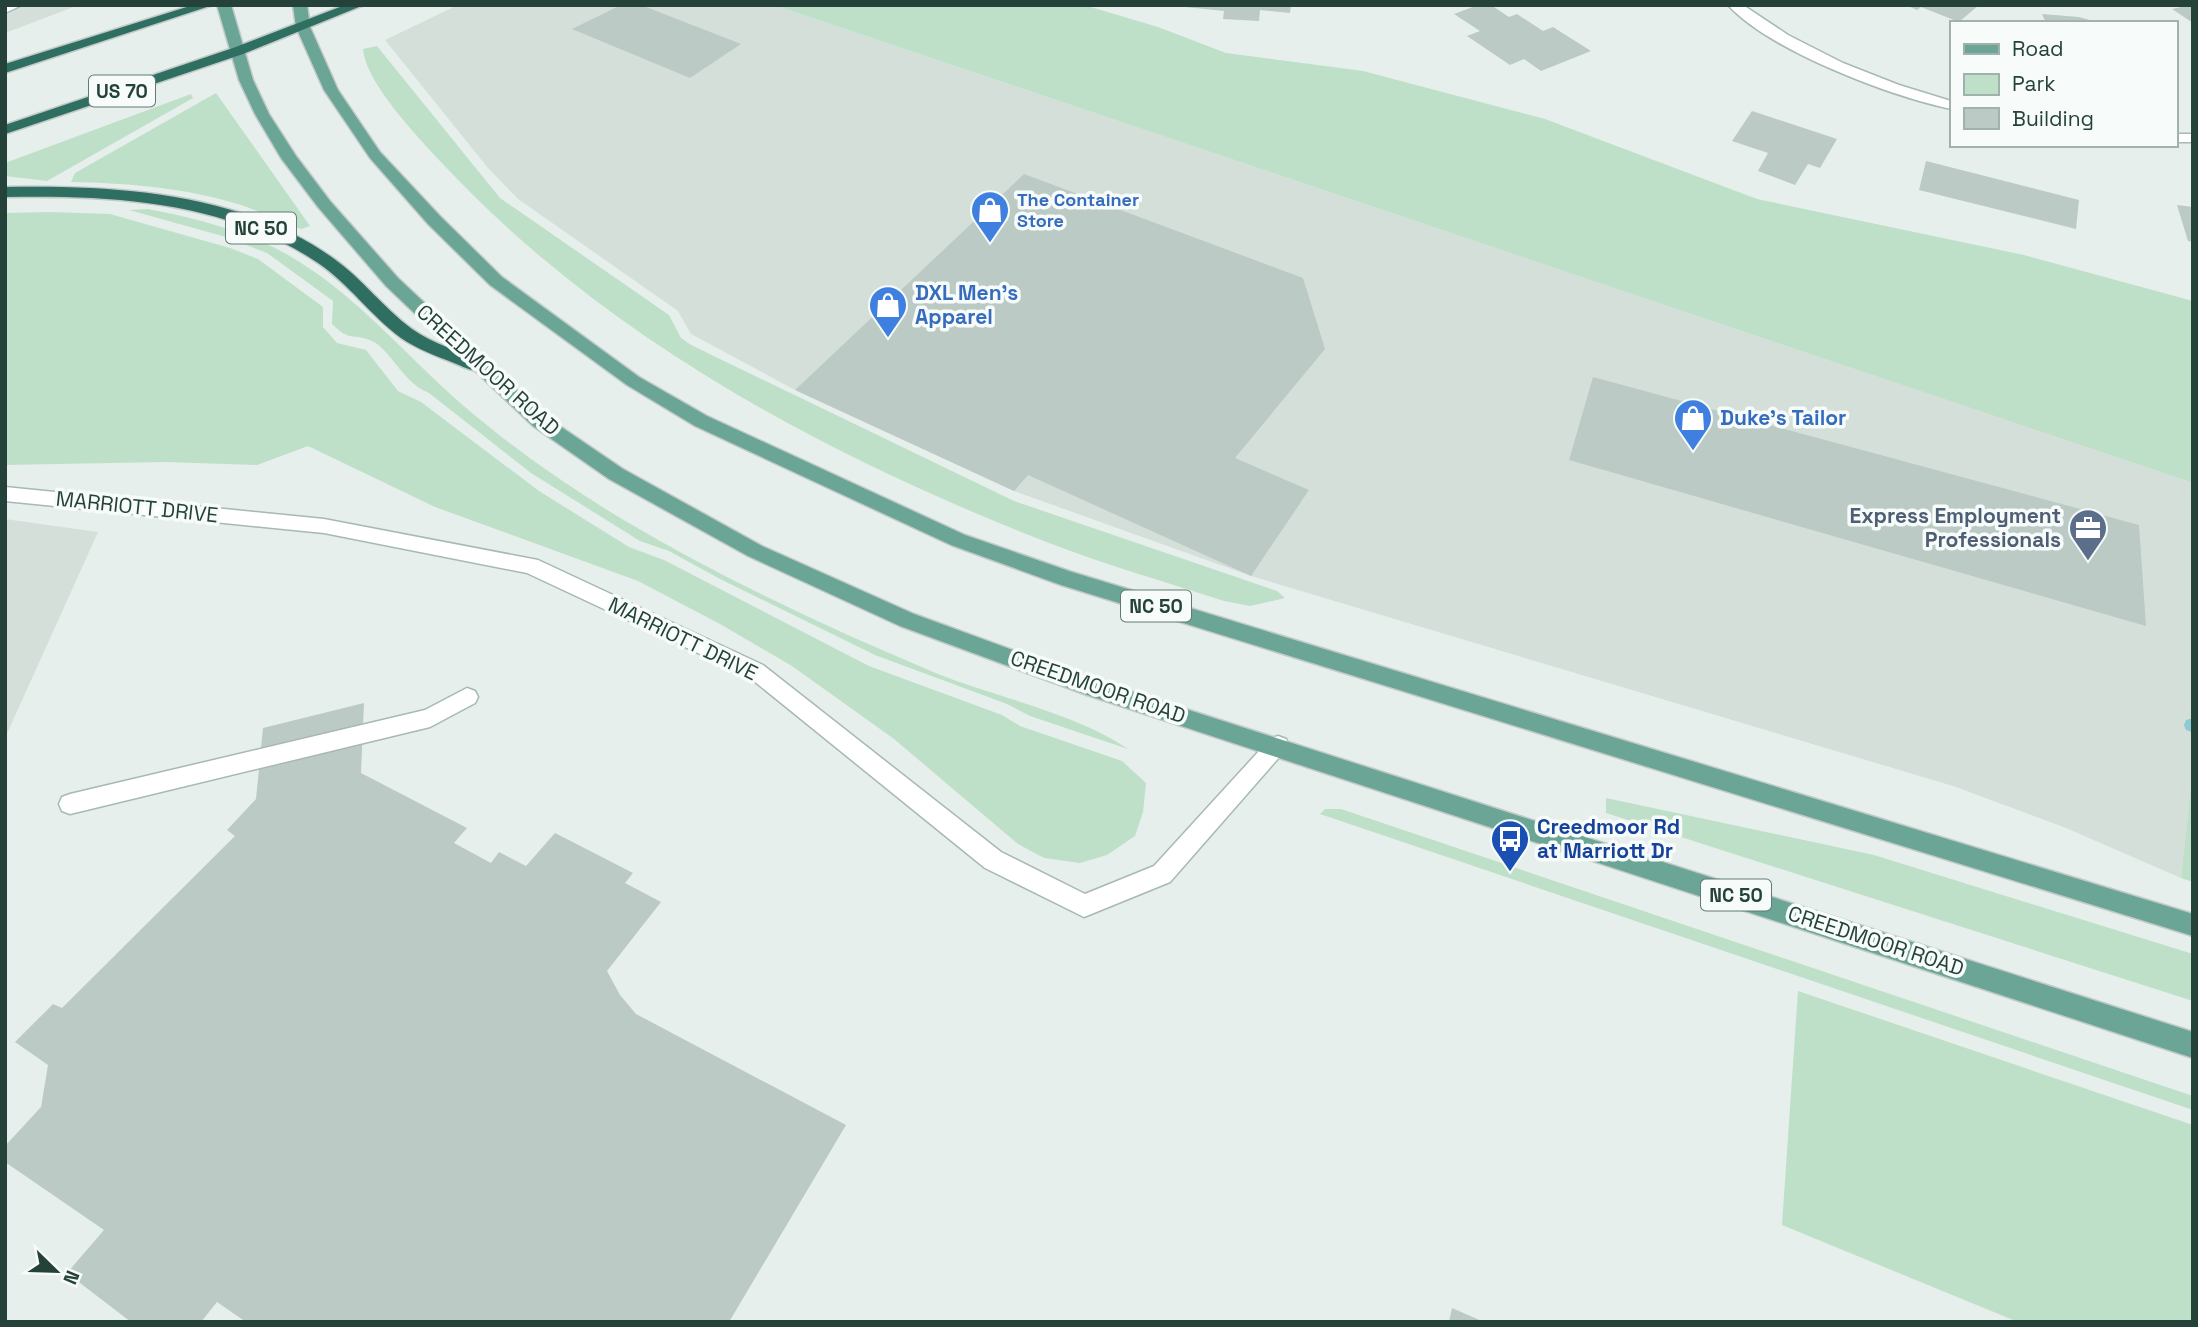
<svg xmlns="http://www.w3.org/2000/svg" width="2198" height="1327" font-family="'Space Grotesk',sans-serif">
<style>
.built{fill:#d4dfda}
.green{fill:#bfe0c8}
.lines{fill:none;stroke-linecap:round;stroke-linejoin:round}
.stream{fill:#8ec9d4;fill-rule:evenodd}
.building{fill:#bbcac4}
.minor-casing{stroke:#a8b8b2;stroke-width:3}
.major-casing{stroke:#c2cac8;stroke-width:3}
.highway-casing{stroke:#c2cac8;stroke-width:3}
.minor{fill:#fff;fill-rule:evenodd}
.major{fill:#6aa596;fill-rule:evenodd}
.highway{fill:#2f6f62;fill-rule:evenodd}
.labels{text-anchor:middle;stroke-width:7;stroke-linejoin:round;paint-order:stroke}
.far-shop-label{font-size:18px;font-weight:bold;fill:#366cbe;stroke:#f7fbf9;text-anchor:start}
.shield{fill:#f7fbf9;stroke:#637a73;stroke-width:2}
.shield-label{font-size:19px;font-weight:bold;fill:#24423a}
.shop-label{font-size:21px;font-weight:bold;fill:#366cbe;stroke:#f7fbf9;text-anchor:start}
.street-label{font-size:21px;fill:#24423a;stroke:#f7fbf9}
.service-label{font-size:21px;font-weight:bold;fill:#4e5e75;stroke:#f7fbf9;text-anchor:end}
.transit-label{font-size:21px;font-weight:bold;fill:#164399;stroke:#f7fbf9;text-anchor:start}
</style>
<rect width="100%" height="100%" fill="#e6efeb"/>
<g class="built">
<path d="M5 5H79L5 33Z"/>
<path d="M458 5H774L2193 483V768L2181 878 2066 828 1953 786 1251 576 1014 491 795 390 691 334 678 311 518 199 488 168 385 40Z"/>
<path d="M5 519 98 532 5 738Z"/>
</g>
<g class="green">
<path d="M774 5H1084L1158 27 1226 53 1363 71 1545 119 1757 199 2024 255 2193 301V483Z"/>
<path d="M377 46 500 198 669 315 681 338 691 345 1014 501 1277 591 1285 598 1250 606 1224 601C1166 582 1106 565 1049 543 826 456 604 338 440 161 417 136 366 83 363 49Z"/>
<path d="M216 93 310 226 301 229C281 223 262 212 241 205 188 188 127 183 71 182L75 173Z"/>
<path d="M191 94 193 98 47 181 5 176V163Z"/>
<path d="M148 209C195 218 246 231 288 255 355 293 407 357 465 407 513 448 567 486 622 519 723 579 830 629 938 674 996 697 1078 714 1128 749L1030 716 1007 704 875 655 720 579 669 551 640 541 531 473 429 393C403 383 390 349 372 341 352 332 351 343 332 324L333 301 267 253 226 237 129 210Z"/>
<path d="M49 212 110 214 230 248 258 259 323 307V327L337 343 366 350 398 391 421 402 539 491 629 547 664 560 869 666 1002 715 1020 726 1122 761 1146 783 1143 812 1135 836 1107 855 1080 863 1044 858 1018 844 894 739 792 666 720 624 638 581 435 507 308 446 257 465 165 462 5 465V213Z"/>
<path d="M2193 768V882L2181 878Z"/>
<path d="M1606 798 1874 855 2193 954V1001L1606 813Z"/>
<path d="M1325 809H1341L2193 1096V1110L1320 814Z"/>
<path d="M1798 991 2193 1125V1322H2018L1782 1225Z"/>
</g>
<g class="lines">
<path class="stream" d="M2193 718V732H2192L2186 730 2184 725 2186 720Z"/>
</g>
<g class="building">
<path d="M621 5H641L741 44 690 78 572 29Z"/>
<path d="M1166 5H1291L1290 13 1260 10 1259 21 1223 19 1224 11Z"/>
<path d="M1478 5H1491L1509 17 1517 14 1543 31 1553 27 1591 51 1541 71 1524 59 1510 65 1467 36 1480 31 1454 14Z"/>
<path d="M1906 5H1979L1959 22 1921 7 1917 10Z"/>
<path d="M2193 5V23L2172 9 2191 5Z"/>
<path d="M2042 14 2079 17 2100 23H2046Z"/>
<path d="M1752 111 1837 139 1820 168 1808 164 1795 185 1758 171 1768 153 1732 141Z"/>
<path d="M1926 161 2079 200 2076 229 1919 190Z"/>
<path d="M1024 174 1303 278 1325 349 1235 458 1309 490 1251 576 1028 475 1014 491 795 390Z"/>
<path d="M2177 205 2193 207V242L2188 241Z"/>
<path d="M1593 377 2139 525 2146 626 1569 460Z"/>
<path d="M364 703 361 773 467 828 454 843 491 863 499 852 526 866 555 833 633 873 625 883 661 902 607 971 620 995 636 1014 846 1125 729 1322H246L217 1302 201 1322H131L67 1273 104 1230 5 1162V1146L41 1107 48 1065 15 1042 53 1004 62 1008 235 836 227 830 256 799 263 728Z"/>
<path d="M1452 1308 1484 1322H1449Z"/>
</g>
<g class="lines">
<defs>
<g id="minor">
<path d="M5 5H22L5 13Z"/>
<path d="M1728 5H1743L1788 35 1843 63 1899 85 1951 101V109C1890 96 1770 51 1728 5Z"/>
<rect x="2175" y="134" width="18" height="8"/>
<path d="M5 487 324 519 538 560 763 665 1001 852 1085 894 1154 866 1270 739 1278 736 1286 739 1289 746 1170 882 1084 917 985 868 749 677 527 573 324 533 5 501Z"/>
<path d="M467 688 475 691 478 697 475 703 430 727 70 814 62 811 59 804 62 797 70 794 425 710Z"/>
</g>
<g id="major">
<path d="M217 5H231L253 80 269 114 296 156 330 201 398 278 545 416 623 469 762 546 914 614 1089 678 2193 1032V1058L1087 695 900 626 748 556 609 479 533 426 386 286 318 207 281 158 255 114 239 80Z"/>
<path d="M293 5H307L310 27 338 90 380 152 440 216 502 277 639 377 707 416 965 535 1072 572 2193 914V936L1061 585 951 545 695 426 627 385 490 285 428 224 370 158 324 90 296 27Z"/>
</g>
<g id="highway">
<path d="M193 5H213L5 73V64Z"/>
<path d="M345 5H364L243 54 5 134V125L233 48Z"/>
<path d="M5 187C115 185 240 192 333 258 362 278 383 308 412 329 433 344 460 351 484 362L487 366 484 370C474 373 464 367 454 363 436 356 417 349 401 338 371 316 349 284 318 263 227 201 112 195 5 197Z"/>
</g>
</defs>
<use href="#minor" class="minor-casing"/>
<use href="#major" class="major-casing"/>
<use href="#highway" class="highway-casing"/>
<use href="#minor" class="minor"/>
<use href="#major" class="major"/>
<use href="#highway" class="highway"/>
</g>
<defs>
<symbol id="shop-pin" viewBox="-11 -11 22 30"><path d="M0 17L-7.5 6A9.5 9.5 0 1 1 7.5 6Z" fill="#3f7fe0" stroke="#f7fbf9"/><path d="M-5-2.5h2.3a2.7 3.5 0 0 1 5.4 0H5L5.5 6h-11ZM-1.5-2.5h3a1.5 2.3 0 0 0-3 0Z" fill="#fff"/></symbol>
<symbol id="office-pin" viewBox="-11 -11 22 30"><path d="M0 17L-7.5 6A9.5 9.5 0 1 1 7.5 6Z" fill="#5c6f8a" stroke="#f7fbf9"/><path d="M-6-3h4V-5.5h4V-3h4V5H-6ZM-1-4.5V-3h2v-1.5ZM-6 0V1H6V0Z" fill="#fff"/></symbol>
<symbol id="bus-pin" viewBox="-11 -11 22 30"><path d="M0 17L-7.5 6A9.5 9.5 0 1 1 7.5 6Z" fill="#1a4fb4" stroke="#f7fbf9"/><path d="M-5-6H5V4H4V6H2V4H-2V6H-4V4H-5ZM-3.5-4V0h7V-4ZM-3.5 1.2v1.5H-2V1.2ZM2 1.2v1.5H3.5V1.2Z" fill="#fff"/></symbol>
</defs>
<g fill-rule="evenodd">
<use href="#shop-pin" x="968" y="188" width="44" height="60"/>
<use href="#shop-pin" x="866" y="283" width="44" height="60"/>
<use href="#shop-pin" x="1671" y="396" width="44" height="60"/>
<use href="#office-pin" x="2066" y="506" width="44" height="60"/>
<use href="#bus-pin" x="1488" y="817" width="44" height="60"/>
</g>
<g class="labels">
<g class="far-shop-label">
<text x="1017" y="206">The Container<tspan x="1017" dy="21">Store</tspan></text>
</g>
<g class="shield">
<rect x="89" y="75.5" width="66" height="31" rx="5"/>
<rect x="226" y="212.5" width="70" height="31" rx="5"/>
<rect x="1121" y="590.5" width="70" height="31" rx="5"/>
<rect x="1701" y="879.5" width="70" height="31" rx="5"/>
</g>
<g class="shield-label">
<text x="122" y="98">US 70</text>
<text x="261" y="235">NC 50</text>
<text x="1156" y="613">NC 50</text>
<text x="1736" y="902">NC 50</text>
</g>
<g class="shop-label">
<text x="915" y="300">DXL Men's<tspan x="915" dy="24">Apparel</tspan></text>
<text x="1720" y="425">Duke's Tailor</text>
</g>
<g class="street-label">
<text transform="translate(488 370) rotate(42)" y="7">CREEDMOOR ROAD</text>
<text transform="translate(137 507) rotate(6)" y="7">MARRIOTT DRIVE</text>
<text transform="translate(683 639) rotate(26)" y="7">MARRIOTT DRIVE</text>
<text transform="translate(1098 687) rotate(19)" y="7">CREEDMOOR ROAD</text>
<text transform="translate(1876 941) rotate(18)" y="7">CREEDMOOR ROAD</text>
</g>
<g class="service-label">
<text x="2061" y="523">Express Employment<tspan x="2061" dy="24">Professionals</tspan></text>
</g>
<g class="transit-label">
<text x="1537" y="834">Creedmoor Rd<tspan x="1537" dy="24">at Marriott Dr</tspan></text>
</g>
</g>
<rect width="2198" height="1327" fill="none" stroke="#24423a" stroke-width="14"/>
<rect x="1950" y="21" width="228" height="126" fill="#f7fbf9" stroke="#a3b1ad" stroke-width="2"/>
<rect x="1964" y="44" width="35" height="10" fill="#6aa596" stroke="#a3b1ad" stroke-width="2"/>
<text x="2012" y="56" font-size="21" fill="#24423a">Road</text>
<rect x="1964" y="74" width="35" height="21" fill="#bfe0c8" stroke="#a3b1ad" stroke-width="2"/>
<text x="2012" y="91" font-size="21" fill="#24423a">Park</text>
<rect x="1964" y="108" width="35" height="21" fill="#bbcac4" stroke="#a3b1ad" stroke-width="2"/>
<text x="2012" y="126" font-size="21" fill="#24423a">Building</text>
<g transform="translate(56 1271) rotate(113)" stroke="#f7fbf9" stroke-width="5" paint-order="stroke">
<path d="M0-5L12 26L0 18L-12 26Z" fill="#24423a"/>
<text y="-10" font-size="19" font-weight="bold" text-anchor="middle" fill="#24423a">N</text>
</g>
</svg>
